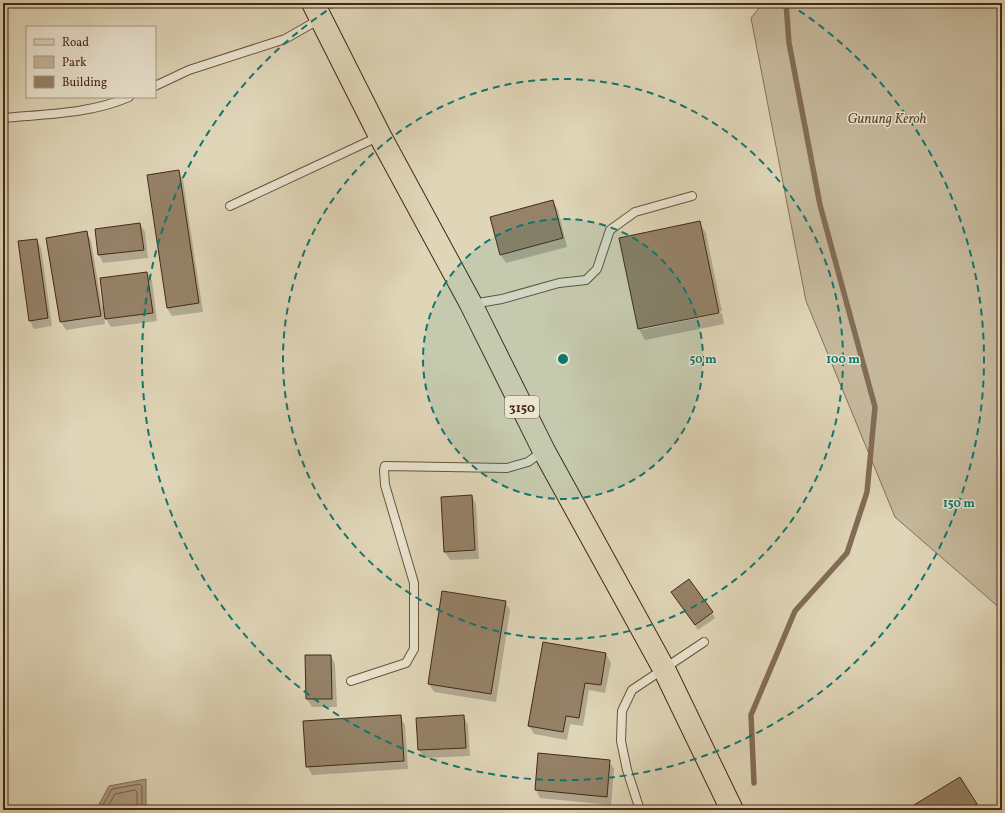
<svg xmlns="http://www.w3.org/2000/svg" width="1005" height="813" font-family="Vollkorn,serif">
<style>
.green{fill:#c5b89b;stroke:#857057}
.water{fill:#ab9a7f;stroke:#826c54}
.shadow{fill:#0003}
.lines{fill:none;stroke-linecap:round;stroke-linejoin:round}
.shore{stroke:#786149;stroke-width:1}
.stream{stroke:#826c54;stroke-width:5.5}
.building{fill:#958268;stroke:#452813}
.service-casing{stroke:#6c533c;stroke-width:10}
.primary-casing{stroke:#452813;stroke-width:24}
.service{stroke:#eae4d0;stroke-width:8}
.primary{stroke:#dfd5b7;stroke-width:22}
.ring{fill:none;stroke:#0f766e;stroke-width:2;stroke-dasharray:7 5}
.labels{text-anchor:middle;stroke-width:3;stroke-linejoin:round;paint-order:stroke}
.shield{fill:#eae4d0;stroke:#76604c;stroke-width:1}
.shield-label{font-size:13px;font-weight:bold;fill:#452813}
.park-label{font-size:14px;font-style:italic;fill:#5f452e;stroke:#eae4d0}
.centre{fill:#0f766e;stroke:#eae4d0;stroke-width:2}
.ring-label{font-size:12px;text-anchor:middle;font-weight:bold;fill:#0f766e;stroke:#eae4d0;stroke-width:3;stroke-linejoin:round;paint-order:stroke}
</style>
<rect width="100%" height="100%" fill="#dfd5b7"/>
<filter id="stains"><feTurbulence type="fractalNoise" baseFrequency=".005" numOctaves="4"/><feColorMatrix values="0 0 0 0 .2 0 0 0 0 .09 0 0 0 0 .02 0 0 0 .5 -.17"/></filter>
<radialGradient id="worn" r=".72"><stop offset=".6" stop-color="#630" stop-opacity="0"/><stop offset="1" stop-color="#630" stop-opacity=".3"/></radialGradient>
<path class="green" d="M763 3H1002V610L895 517 806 301 751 18Z"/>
<path class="water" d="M146 779V810H96L109 786Z"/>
<g class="shadow">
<path d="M179 172 183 180 203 312 172 316 167 308Z"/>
<path d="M553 201 558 210 567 247 506 263 501 255Z"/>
<path d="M699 222 706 233 722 311 641 328V330L722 313 724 324 645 340 639 329 620 239Z"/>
<path d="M140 224 145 232 148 258 103 263 99 255 96 230Z"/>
<path d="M86 232 91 240 102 306 147 273 152 281 157 321 111 327 104 316 105 324 66 330 61 322 47 238Z"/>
<path d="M37 240 41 248 52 326 34 329 30 321Z"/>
<path d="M472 496 476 504 479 559 450 560 445 552 442 498Z"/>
<path d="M675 597 712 613 715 618 698 630Z"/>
<path d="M505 602 510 610 496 702 434 692 429 684Z"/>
<path d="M544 643 606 654 611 663 605 693 589 690 583 726 570 724 567 740 534 734 529 726Z"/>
<path d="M331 656 335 664 337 707H312L307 699Z"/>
<path d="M400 716 405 725 408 769 312 775 307 766Z"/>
<path d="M463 716 468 725 470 756 424 758 419 750 417 719Z"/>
<path d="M609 761 614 769 611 805 540 798 536 790Z"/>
<path d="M960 778 979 810H911Z"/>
</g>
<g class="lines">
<g class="shore">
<path d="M100 810 112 789 140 784 142 786V810"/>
<path d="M106 810 115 794 135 790 137 792V810"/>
</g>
<path class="stream" d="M754 783 751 715 795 611 847 553 867 492 875 407 820 205 789 43 786 3"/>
</g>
<g class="building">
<path d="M179 170 199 303 167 308 147 175Z"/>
<path d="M553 200 563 238 500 255 490 217Z"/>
<path d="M700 221 719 313 638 329 619 238Z"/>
<path d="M140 223 144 250 98 255 95 229Z"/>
<path d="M87 231 101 316 60 322 46 238Z"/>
<path d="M37 239 48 318 29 321 18 241Z"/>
<path d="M147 272 153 313 105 319 100 278Z"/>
<path d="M472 495 475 550 444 552 441 497Z"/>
<path d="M689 579 713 612 695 625 671 592Z"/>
<path d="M442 591 506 601 491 694 428 684Z"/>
<path d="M543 642 606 653 601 685 585 683 579 718 566 716 563 732 528 726Z"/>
<path d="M305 655H331L332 699H306Z"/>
<path d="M401 715 404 761 306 767 303 721Z"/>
<path d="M464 715 466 748 418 750 416 718Z"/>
<path d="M538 753 610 760 607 797 535 790Z"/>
<path d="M960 777 977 804 966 810H910L909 808Z"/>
</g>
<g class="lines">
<defs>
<g id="service">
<path d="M155 86 189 70 285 39 320 19"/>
<path d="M3 118C45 114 90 114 129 97"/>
<path d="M230 206 380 136"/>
<path d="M472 304 502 299 559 283 586 280 597 269 610 230 635 212 692 196"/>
<path d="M351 681 406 663 414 649V583L385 485 384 470 385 466 507 468 528 462 543 451"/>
<path d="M640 810 627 770 621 741 622 711 632 690 704 642"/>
</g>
<path id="primary" d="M313 3 380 136 471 304 544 451 664 669 732 810"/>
</defs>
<use href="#service" class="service-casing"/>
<use href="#primary" class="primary-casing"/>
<use href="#service" class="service"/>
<use href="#primary" class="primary"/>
</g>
<circle cx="563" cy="359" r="140" fill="#0f766e" fill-opacity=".12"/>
<g class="ring">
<circle cx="563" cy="359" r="140"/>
<circle cx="563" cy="359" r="280"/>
<path d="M789 4A421 421 0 1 1 337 4"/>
</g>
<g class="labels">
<rect class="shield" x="505" y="396" width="34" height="22" rx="3"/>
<g class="shield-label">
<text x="522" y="412">3150</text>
</g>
<g class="park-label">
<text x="887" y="123">Gunung Keroh</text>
</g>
</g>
<circle cx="563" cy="359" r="6" class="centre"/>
<g class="ring-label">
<text x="703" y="363">50 m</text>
<text x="843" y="363">100 m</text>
<text x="959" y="507">150 m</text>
</g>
<rect width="1005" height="813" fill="none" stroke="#dfd5b7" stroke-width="16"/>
<rect x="4" y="4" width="997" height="805" fill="none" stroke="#452813" stroke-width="2"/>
<rect x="8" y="8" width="989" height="797" fill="none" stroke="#452813"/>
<rect x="26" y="26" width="130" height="72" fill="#eae4d0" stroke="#a89984"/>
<rect x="34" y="39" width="20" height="6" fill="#dfd5b7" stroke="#a89984"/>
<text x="62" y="46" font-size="12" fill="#452813">Road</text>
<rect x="34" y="56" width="20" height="12" fill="#c5b89b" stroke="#a89984"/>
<text x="62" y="66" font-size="12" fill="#452813">Park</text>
<rect x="34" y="76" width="20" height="12" fill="#958268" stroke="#a89984"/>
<text x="62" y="86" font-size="12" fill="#452813">Building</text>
<rect width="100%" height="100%" filter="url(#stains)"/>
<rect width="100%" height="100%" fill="url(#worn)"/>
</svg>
